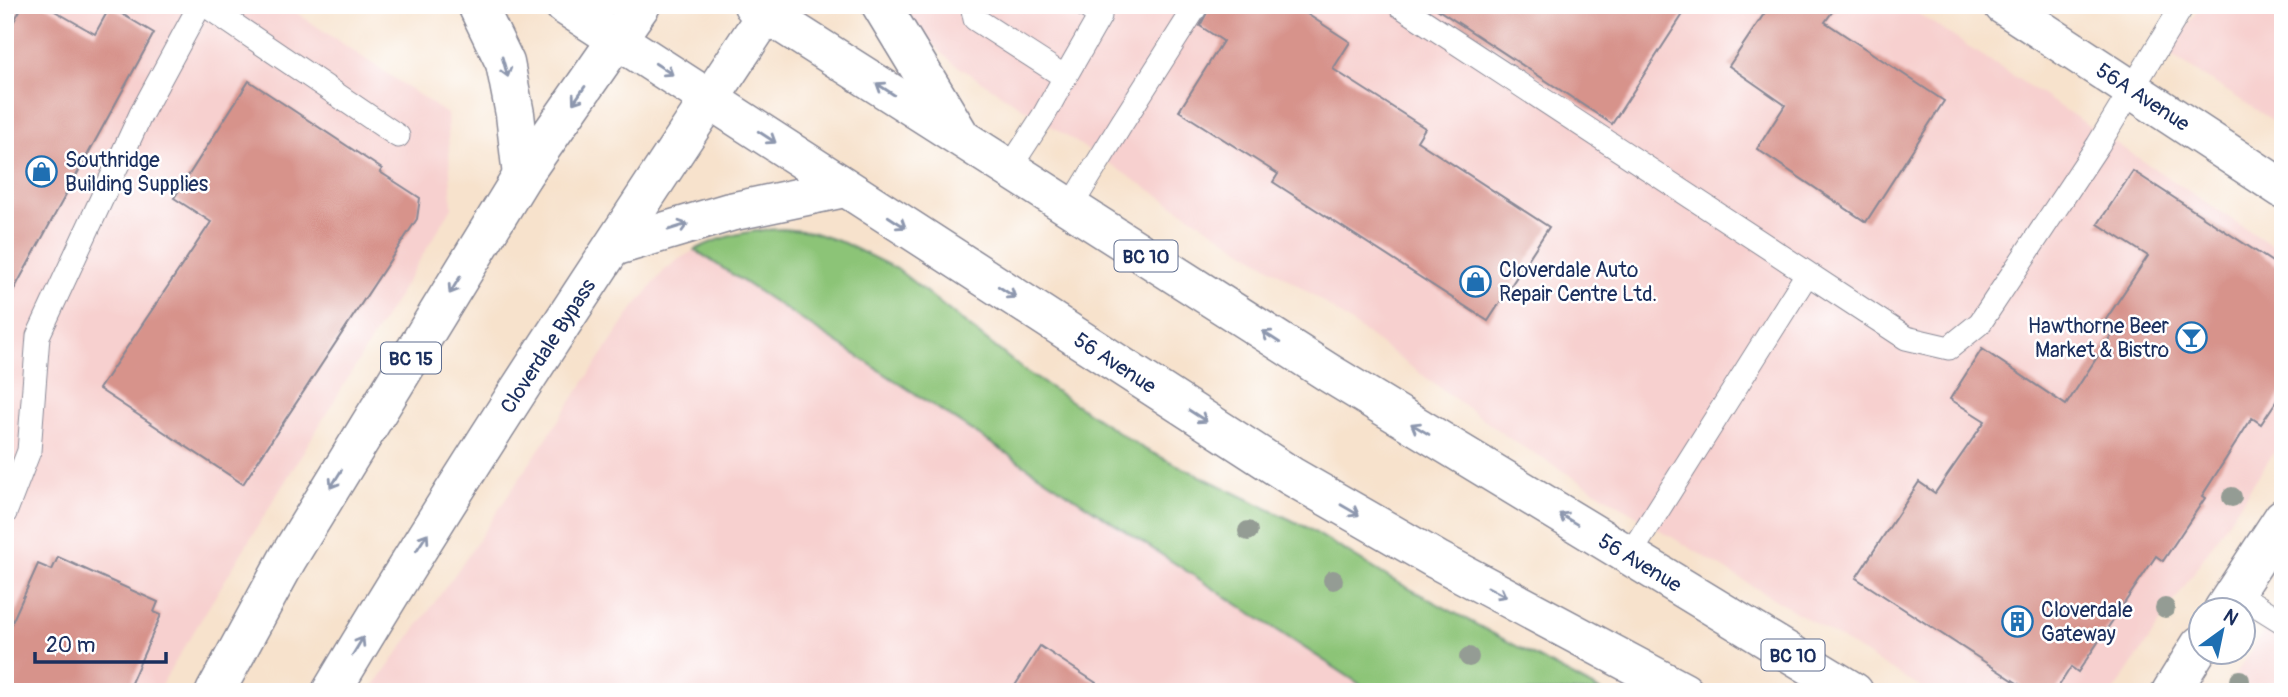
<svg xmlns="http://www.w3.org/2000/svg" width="2288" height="697" font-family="Pangolin,sans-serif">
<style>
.built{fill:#f7d0cf}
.green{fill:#8cc477;stroke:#547a6a;stroke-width:2}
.building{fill:#d7938b}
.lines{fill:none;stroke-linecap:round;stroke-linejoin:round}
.service-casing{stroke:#898895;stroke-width:25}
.minor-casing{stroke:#898895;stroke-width:41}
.tertiary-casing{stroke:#898895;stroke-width:41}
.trunk-casing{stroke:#898895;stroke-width:41}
.service{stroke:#fff;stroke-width:23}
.minor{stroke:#fff;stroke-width:38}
.tertiary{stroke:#fff;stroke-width:38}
.trunk{stroke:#fff;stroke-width:38}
.tree{fill:#949c94}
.oneway{stroke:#8d97ae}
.labels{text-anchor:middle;stroke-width:5;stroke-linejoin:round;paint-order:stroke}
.shield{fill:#fff;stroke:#5f6d8e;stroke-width:2}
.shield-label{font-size:19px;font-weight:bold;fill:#1b2f5e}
.street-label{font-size:21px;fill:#1b2f5e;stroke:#fff}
.poi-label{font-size:21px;fill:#1b2f5e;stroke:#fff;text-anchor:start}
</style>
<rect width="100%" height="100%" fill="#fff"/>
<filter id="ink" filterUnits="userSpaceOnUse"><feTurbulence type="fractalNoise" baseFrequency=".0143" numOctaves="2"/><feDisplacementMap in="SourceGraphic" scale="14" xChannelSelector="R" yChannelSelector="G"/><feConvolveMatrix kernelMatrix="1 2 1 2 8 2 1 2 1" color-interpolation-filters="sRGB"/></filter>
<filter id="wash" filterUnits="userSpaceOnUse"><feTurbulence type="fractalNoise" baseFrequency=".00686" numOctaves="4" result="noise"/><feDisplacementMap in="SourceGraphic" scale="28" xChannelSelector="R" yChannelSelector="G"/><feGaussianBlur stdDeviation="1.57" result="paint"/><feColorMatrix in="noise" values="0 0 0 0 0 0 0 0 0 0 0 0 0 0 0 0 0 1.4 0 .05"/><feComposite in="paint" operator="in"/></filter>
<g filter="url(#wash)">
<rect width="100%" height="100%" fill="#f7e2cc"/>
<g class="built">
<path d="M5 5H285L447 114 452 207 157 692H5Z"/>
<path d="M906 5H1905L2283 253V439L2114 692H1928L1510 439 1313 295 953 63 930 42 914 21Z"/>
<path d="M2201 5H2283V127L2169 54Z"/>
<path d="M695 250 1372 692H370L463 563 633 309 664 271 679 259Z"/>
<path d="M2283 601V692H2219L2229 684Z"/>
</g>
<path class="green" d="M783 229 812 232 844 243 897 269 1025 371 1144 449 1306 527 1393 580 1602 692H1372L695 250C723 235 751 230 783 229Z"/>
<g id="blocks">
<g class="building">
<path d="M23 5H44L95 34 110 7 154 33 5 306V37Z"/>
<path d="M1211 5H1293L1350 42 1333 69 1425 128 1417 141 1549 227 1488 321 1273 182 1278 174 1179 111 1223 41 1200 26Z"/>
<path d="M1431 5H1689L1612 124Z"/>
<path d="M1770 5H1837L1825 22 1944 101 1866 222 1757 149 1785 105 1729 66Z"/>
<path d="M249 81 382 169 380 172 420 198 417 219 243 484 99 389 211 222 174 198Z"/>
<path d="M2133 171 2283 269V391L2261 424 2252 418 2202 496 2205 498 2163 561 2156 556 2078 672 2071 667 2055 692H2031L1856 578 1919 482 1935 493 1985 421 1950 399 1982 349 2066 405 2112 334 2101 327 2148 256 2098 224Z"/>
<path d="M58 557 158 602 154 612 161 615 127 692H5V638L38 564 52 570Z"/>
<path d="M1040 646 1110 692H1011Z"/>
</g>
</g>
</g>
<g filter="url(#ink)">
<use href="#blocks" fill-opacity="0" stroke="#898895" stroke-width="2"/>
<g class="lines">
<defs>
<g id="service">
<path d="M205 5 398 136"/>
<path d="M972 5 975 19 1065 77 1100 16 1084 5"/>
<path d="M1399 5 1906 338 1949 348 1980 323 2098 145 2183 5"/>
<path d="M1009 169 1044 115 1065 77"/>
<path d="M1070 208 1122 123 1197 5"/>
<path d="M5 513 29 451 38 336 141 114 200 5"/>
<path d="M1629 556 1807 274"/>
<path d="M2235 592 2283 622"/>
</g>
<path id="minor" d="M2003 5 2283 189"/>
<g id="tertiary">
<path d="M2223 610 2283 518"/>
<path d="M2171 692 2200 645"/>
</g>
<g id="trunk">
<path d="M477 5 505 63 515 114 522 176"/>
<path d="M564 5 1291 476 1437 560 1684 692"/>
<path d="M753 5 1329 373 1854 692"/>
<path d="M881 5 958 132"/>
<path d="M613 247 730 212 845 188"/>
<path d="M215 692 288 558 522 176 641 5"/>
<path d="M331 692C470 458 622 232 772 5"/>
</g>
</defs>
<use href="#service" class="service-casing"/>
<use href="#minor" class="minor-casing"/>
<use href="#tertiary" class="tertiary-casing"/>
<use href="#trunk" class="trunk-casing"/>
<use href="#service" class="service"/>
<use href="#minor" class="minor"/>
<use href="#tertiary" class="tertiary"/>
<use href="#trunk" class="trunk"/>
</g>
<g class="tree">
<circle cx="2232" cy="497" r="10"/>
<circle cx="1248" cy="531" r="10"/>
<circle cx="1333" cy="580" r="10"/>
<circle cx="2165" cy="608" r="10"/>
<circle cx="1469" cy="657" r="10"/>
<circle cx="2240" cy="680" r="10"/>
</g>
<defs><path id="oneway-shaft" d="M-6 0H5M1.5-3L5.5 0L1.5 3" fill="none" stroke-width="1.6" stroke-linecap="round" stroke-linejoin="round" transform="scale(1.75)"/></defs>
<g class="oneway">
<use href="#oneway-shaft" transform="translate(505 67) rotate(74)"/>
<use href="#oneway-shaft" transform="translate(664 69) rotate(33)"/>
<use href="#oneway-shaft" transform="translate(885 89) rotate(-147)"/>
<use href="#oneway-shaft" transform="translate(579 95) rotate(125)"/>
<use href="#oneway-shaft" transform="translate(767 137) rotate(33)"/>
<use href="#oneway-shaft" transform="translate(897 222) rotate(33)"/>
<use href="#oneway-shaft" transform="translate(678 227) rotate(-17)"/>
<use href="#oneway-shaft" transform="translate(455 285) rotate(122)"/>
<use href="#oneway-shaft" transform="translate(1007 292) rotate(33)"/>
<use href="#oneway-shaft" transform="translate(1271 337) rotate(-147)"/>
<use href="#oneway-shaft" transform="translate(1198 416) rotate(33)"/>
<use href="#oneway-shaft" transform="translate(1420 429) rotate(-149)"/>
<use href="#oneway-shaft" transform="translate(336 479) rotate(122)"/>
<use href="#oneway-shaft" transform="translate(1350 510) rotate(30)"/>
<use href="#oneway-shaft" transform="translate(1568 519) rotate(-149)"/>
<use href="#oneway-shaft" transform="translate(422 542) rotate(-57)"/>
<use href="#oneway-shaft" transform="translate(1497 592) rotate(28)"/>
<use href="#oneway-shaft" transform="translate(358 646) rotate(-59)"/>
</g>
</g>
<defs>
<symbol id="shop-ring" viewBox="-11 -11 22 22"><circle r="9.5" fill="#fff" stroke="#1f6fb2" stroke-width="1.5"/><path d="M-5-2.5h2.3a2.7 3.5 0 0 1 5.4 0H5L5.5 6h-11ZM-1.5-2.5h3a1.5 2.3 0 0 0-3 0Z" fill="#1f6fb2"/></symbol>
<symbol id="bar-ring" viewBox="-11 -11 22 22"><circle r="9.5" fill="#fff" stroke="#1f6fb2" stroke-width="1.5"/><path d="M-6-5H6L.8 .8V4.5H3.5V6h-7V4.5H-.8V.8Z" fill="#1f6fb2"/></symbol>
<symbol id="building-ring" viewBox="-11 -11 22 22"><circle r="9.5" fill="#fff" stroke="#1f6fb2" stroke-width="1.5"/><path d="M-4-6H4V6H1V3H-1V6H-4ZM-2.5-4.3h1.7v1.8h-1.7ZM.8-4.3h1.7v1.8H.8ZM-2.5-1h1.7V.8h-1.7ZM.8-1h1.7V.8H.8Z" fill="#1f6fb2"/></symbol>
</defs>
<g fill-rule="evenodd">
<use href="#shop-ring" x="24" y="154" width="35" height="35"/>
<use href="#shop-ring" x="1458" y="264" width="35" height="35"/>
<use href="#bar-ring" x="2174" y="320" width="35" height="35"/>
<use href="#building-ring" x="2000" y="604" width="35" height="35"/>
</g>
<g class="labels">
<g class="shield">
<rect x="1114.5" y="240.5" width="63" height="31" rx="5"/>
<rect x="381" y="342.5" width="60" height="31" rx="5"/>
<rect x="1761.5" y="639.5" width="63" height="31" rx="5"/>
</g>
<g class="shield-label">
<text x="1146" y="263">BC 10</text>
<text x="411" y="365">BC 15</text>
<text x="1793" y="662">BC 10</text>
</g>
<g class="street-label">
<text transform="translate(2143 97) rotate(33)" y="7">56A Avenue</text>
<text transform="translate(548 346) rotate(-57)" y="7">Cloverdale Bypass</text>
<text transform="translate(1115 363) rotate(33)" y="7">56 Avenue</text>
<text transform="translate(1640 563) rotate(31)" y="7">56 Avenue</text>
</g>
<g class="poi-label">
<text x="65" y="167">Southridge<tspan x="65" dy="24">Building Supplies</tspan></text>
<text x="1499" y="277">Cloverdale Auto<tspan x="1499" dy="24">Repair Centre Ltd.</tspan></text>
<text x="2169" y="333" text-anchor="end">Hawthorne Beer<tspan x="2169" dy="24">Market &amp; Bistro</tspan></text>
<text x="2041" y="617">Cloverdale<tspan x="2041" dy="24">Gateway</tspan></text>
</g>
</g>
<rect width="2288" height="697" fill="none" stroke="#fff" stroke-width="28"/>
<g transform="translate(2222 631) rotate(33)"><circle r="33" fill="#ffffff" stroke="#a4acbf" stroke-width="2"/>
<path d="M0-5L12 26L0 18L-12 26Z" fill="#1f6fb2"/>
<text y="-10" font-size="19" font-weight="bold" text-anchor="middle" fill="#1b2f5e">N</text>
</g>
<path d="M35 652v10h131v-10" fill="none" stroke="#1b2f5e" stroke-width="3.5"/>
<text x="46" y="652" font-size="21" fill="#1b2f5e" stroke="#ffffff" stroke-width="5" paint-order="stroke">20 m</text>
</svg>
